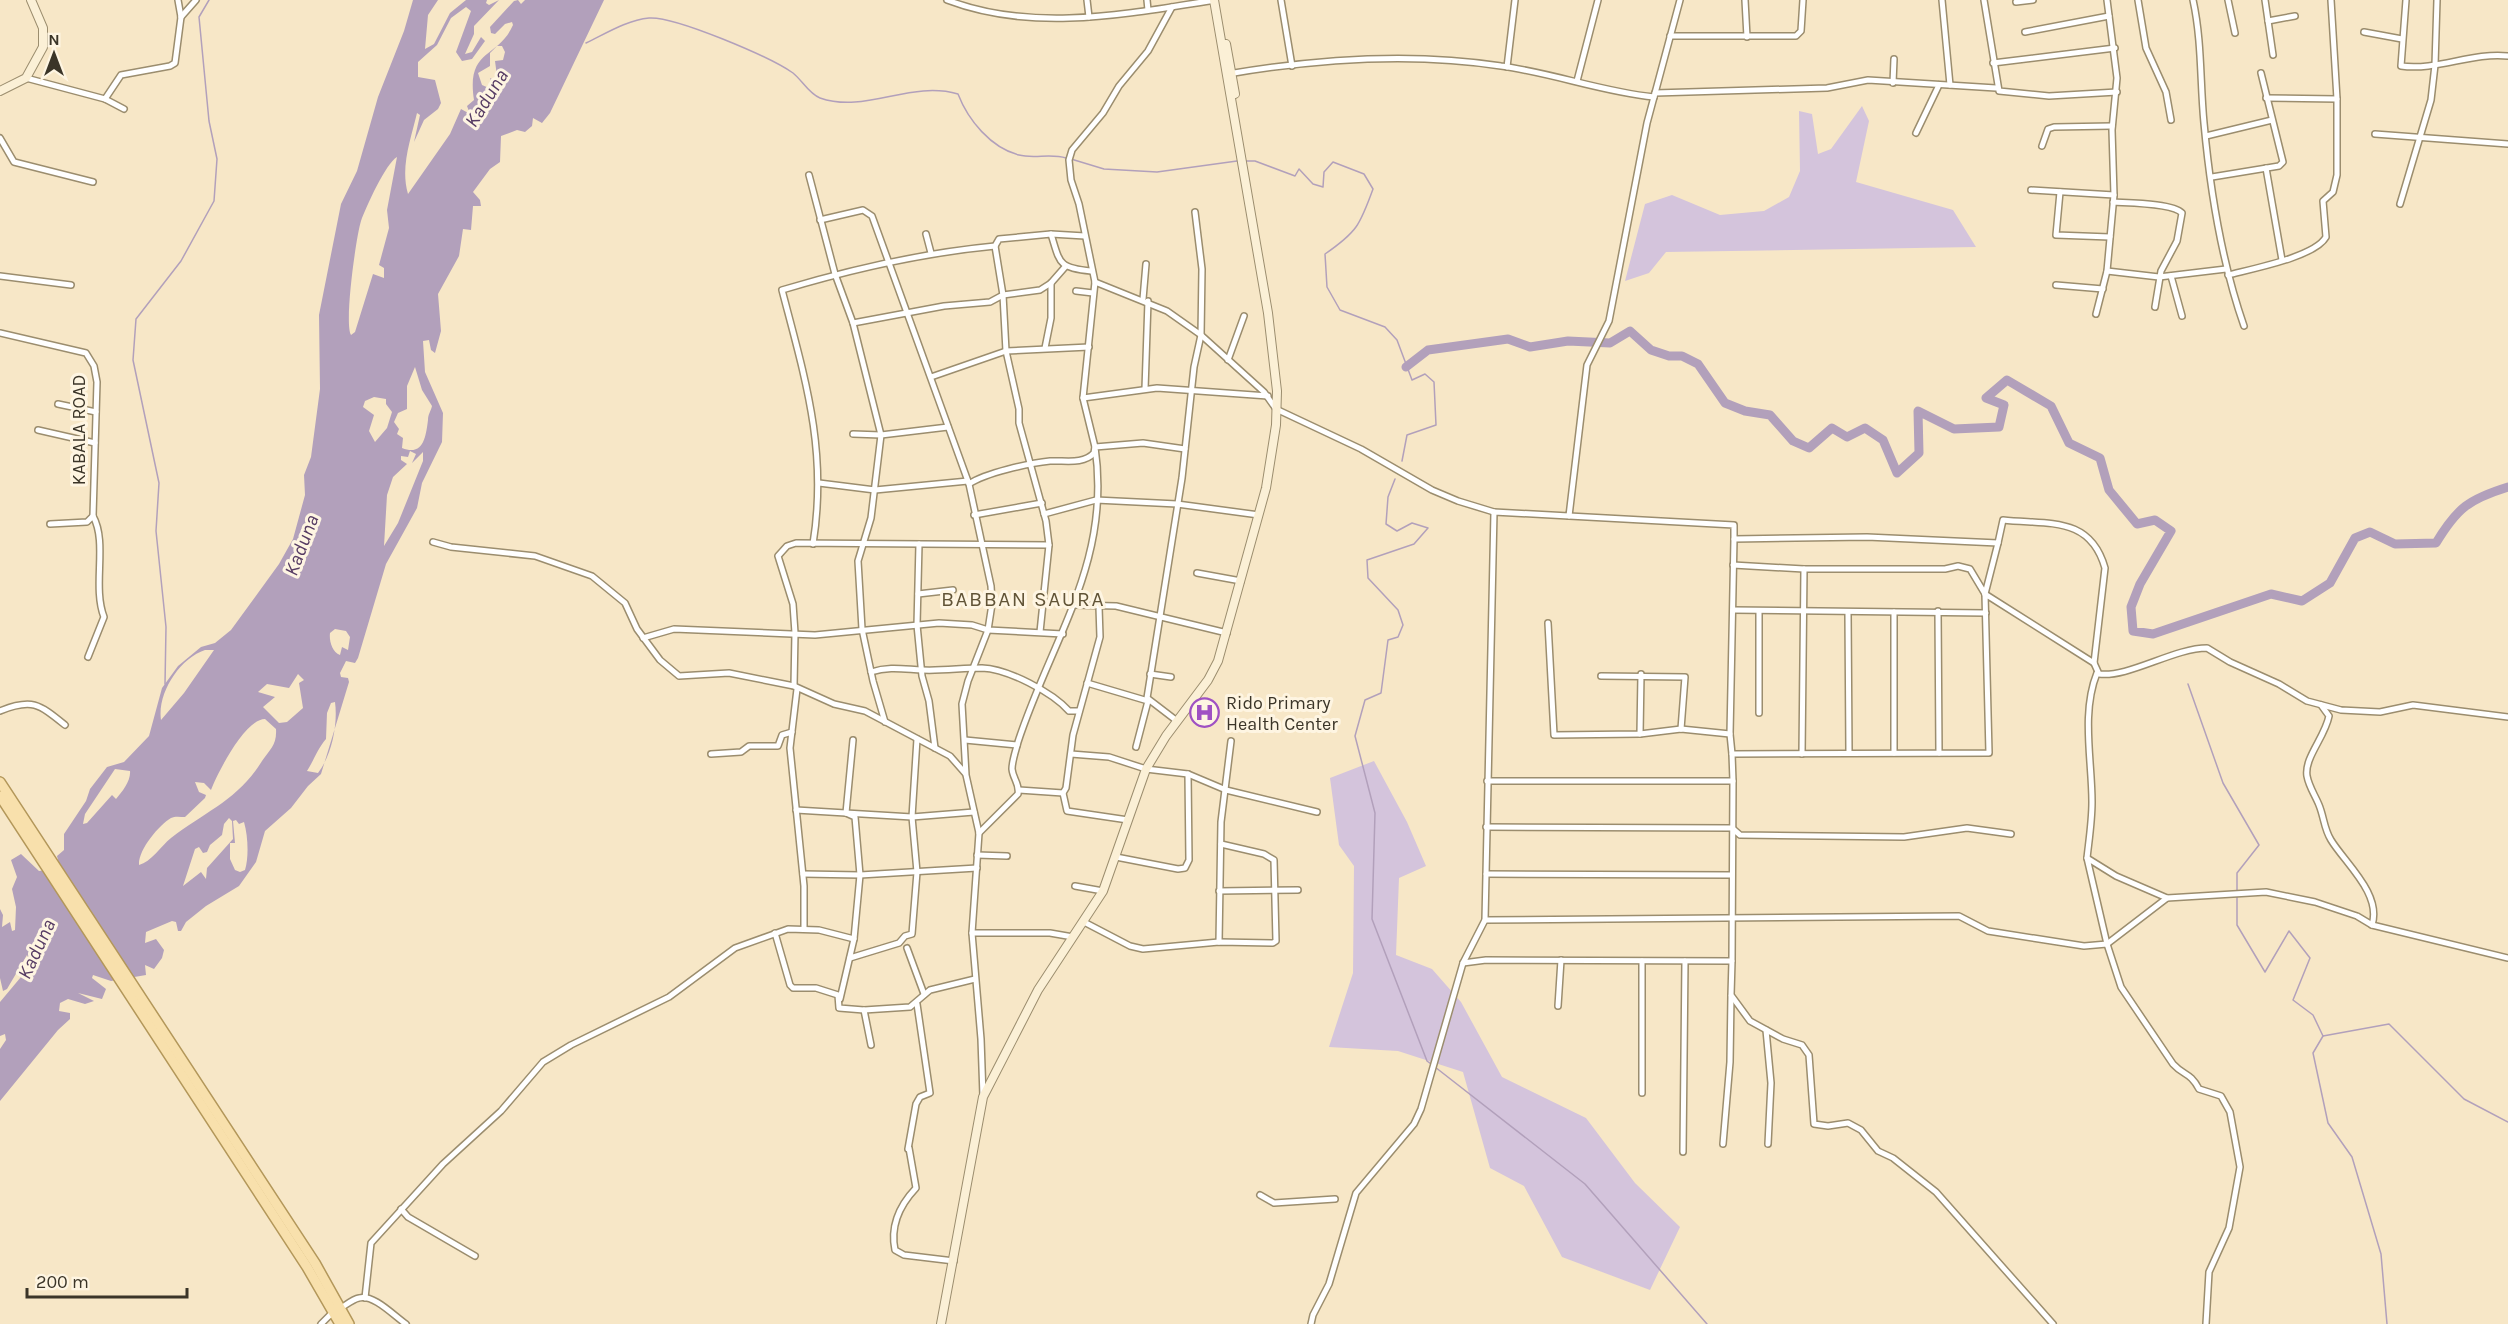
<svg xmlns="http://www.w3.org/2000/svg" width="2508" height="1324" font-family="Karla,sans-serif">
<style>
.green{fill:#d4c4dc}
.water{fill:#b2a0bb;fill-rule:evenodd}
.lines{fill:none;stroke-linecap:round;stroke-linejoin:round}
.stream{stroke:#b2a0bb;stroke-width:1.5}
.river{stroke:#b2a0bb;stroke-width:9}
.street-casing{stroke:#9b8d6e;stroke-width:8}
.secondary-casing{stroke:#9b8d6e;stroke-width:10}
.primary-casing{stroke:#b3975a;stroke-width:12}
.street{stroke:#fff;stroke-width:5}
.secondary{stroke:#fbf0d6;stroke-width:8}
.primary{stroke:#f8e0ac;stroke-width:9}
.labels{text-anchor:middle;stroke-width:6;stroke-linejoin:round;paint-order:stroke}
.street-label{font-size:18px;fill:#3b3528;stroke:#fef5e2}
.poi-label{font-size:18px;fill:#3b3528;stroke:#fef5e2;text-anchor:start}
.water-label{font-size:20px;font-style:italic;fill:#563b63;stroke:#fef5e2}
.quarter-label{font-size:21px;letter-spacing:1.5px;fill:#615437;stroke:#fef5e2}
</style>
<rect width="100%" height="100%" fill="#f7e7c7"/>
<g class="green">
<path d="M1862 106 1869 121 1856 182 1953 210 1976 247 1666 252 1649 273 1625 281 1645 204 1672 195 1720 215 1764 211 1789 197 1800 171 1799 111 1812 114 1818 154 1831 149Z"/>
<path d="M1374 761 1407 822 1426 866 1399 878 1396 955 1432 969 1461 1002 1502 1077 1586 1118 1635 1183 1680 1227 1650 1290 1562 1257 1524 1186 1490 1168 1463 1072 1398 1051 1329 1047 1353 973 1354 866 1339 845 1330 778Z"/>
</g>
<path class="water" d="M413 0H438L428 15 425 49 434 44 450 13 466 0H487L486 3 489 5 499 0 474 26V34L465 54 472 52 481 37 485 41 472 59 462 61 456 52 471 11 466 7 451 18 437 45 418 62V77L435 80 441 103 438 109 424 120 414 142 420 115 417 113C411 139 400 167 408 194L450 134 461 109 470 114 467 106 474 100C466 48 498 59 513 25L512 22 505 24 495 34 491 33 490 27 514 1 518 0 521 4 525 0H604L550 113 542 123 533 118 532 126 525 132 517 130 501 136 500 162 490 169 473 192 480 200 481 206H473L471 230 463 229 459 256 438 294 441 331 435 353 431 350 429 340 423 341 425 372 443 413 442 442 422 483 417 508 386 564 358 658 355 663 346 661 340 673 341 677 348 678 349 682 321 774 308 786 291 808 265 831 256 862 239 886 206 906 186 922 181 931H178L176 922 172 921 146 932 145 943 156 939 164 950 162 958 154 969 145 965 146 975 111 981 93 975 92 978 106 989 102 999 78 993 94 1001 85 1004 68 999 60 1003 59 1011 70 1013V1019L58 1030 0 1101V1049L6 1040 5 1034 0 1036V1002L31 965 27 955 7 989 3 991 0 978V909L3 915 2 927 10 922 12 931 15 930 16 907 12 889 17 877 11 860 21 854 39 871 55 869 59 864 57 856 64 850V834L86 801 90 789 107 767 124 762 149 736 162 688 178 666 201 647 215 643 231 630 279 564 293 539 305 495 304 475 311 457 320 389 319 315 341 204 357 171 378 97 404 31ZM497 46H502L505 52 503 60 495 61 497 76 494 80 490 78 492 85 489 88 482 85 478 73 490 66V53ZM397 157 387 210 389 228 379 265 384 268V278L373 274 355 332 351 335C344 323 356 237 361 221 366 207 386 163 397 157ZM415 367 422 390 432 406C431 411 428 414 428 420 426 435 424 457 402 448L403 438 397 434 399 429 394 422 398 413 407 409V386ZM374 397 386 399V404L392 412 387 428 375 442 369 431 374 415 363 407 365 401ZM410 451 416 454 412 463 423 452V461L398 523 384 546 387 495 393 477 407 464 401 460V456L408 457ZM335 629 346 631 350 637 348 650 342 647 340 655C332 652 329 641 330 633ZM205 650H214L184 693 161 720C157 693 180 658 205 650ZM298 674 304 680 299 683 303 708 287 722 279 723 263 707 275 697 258 692 267 684 289 688ZM335 702C338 724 332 755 318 773L307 771C314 760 318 748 326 739L327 713 331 703ZM265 719 276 729C277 745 270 749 262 761 238 800 206 811 171 838 161 846 151 862 139 865 138 850 159 825 171 818 175 816 180 817 185 817L205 798 206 795 199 792 195 782 204 783 211 790C218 772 245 719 265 719ZM115 769 130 771C131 781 122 792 116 799L112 795 87 823 83 824 85 814ZM229 818 232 821 233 839 207 868 206 879 201 872 183 886 195 849 199 847 203 853 207 852 210 845 222 835 224 824ZM236 820 239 824 244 822C248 836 249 857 245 870L240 872 235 870 230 859V843H235L233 821Z"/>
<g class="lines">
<g class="stream">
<path d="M586 43C605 34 627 20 649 18 675 16 770 57 793 73 802 80 809 94 820 98 866 114 910 80 958 94 968 120 991 148 1019 155 1034 159 1051 153 1066 158"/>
<path d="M1071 159 1104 169 1157 172 1237 161"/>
<path d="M1245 161H1255L1295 176 1299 169 1313 184 1323 187 1324 172 1333 162 1364 174 1373 189C1360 225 1357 232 1325 254L1327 287 1340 310 1385 327 1397 340 1412 380 1425 374 1434 382 1436 425 1407 435 1402 461"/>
<path d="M1395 479 1388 497 1386 524 1397 531 1412 523 1428 528 1414 544 1367 560 1368 578 1398 610 1403 625 1398 637 1388 640 1381 693 1365 700 1355 736 1375 813 1372 919 1427 1061 1431 1064"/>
<path d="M165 684 166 627 156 531 159 483 133 360 136 319 181 261 214 201 217 159 209 121 199 17 209 0"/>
<path d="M2188 684 2223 783 2259 845 2237 873V925L2265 972 2289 931 2310 958 2293 1000 2313 1015 2323 1036 2389 1024 2464 1099 2508 1122"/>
<path d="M2323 1036 2313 1053 2328 1123 2352 1157 2381 1254 2387 1324"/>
<path d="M1435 1067 1585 1184 1707 1324"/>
</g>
<path class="river" d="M1406 367 1428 350 1508 339 1530 347 1568 341 1610 343 1630 331 1651 350 1669 356H1682L1698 364 1725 403 1745 411 1770 415 1793 441 1809 448 1832 428 1847 437 1865 428 1883 440 1897 473 1919 453 1918 411 1954 429 1999 427 2004 405 1986 398 2007 380 2051 406 2069 443 2100 458 2109 490 2137 524 2155 520 2171 531 2140 584 2131 607 2133 631 2153 634 2271 594 2302 601 2330 583 2355 538 2370 532 2395 544 2436 543C2457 508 2469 499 2508 487"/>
<defs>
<g id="street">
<path d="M947 0C1034 33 1126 14 1215 0"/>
<path d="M1087 0 1089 17"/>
<path d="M1147 0 1148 10"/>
<path d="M1281 0 1292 66"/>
<path d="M1745 0 1747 37"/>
<path d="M1942 0 1950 85"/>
<path d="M1984 0 1999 91 2049 96 2117 92"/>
<path d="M2138 0 2146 48 2166 92 2171 120"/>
<path d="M2193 0C2202 41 2200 82 2204 123 2210 189 2222 263 2244 326"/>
<path d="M2228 0 2235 33"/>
<path d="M2265 0 2273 55"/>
<path d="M2406 0 2401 66C2437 71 2472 52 2508 56"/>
<path d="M2016 2 2033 0"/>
<path d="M181 17 196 0"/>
<path d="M2268 21 2295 16"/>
<path d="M2025 32 2109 16"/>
<path d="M2364 32 2402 39"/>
<path d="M1670 36H1796L1801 31 1803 0"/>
<path d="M1993 63 2115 48"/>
<path d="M1507 67 1515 0"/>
<path d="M1228 74C1316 59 1412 52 1501 66 1553 73 1603 92 1654 97"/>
<path d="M26 78 105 99 124 109"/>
<path d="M1577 81 1598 0"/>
<path d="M1893 83 1894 59"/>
<path d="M1655 93 1827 88 1868 80 1996 88"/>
<path d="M2266 98 2337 99"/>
<path d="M105 99 121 75 170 66 175 63 181 17 178 0"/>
<path d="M1916 133 1939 85"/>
<path d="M2375 134 2508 144"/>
<path d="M2206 136 2272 120"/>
<path d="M0 138 14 162 93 182"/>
<path d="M2042 146 2048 129 2054 127 2112 126"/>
<path d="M2266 168 2282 260"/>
<path d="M809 175 835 274 853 323 881 435 871 518 858 561 862 629 873 681 885 722"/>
<path d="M2212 177 2279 166 2283 162 2261 73"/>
<path d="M2031 190 2114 195"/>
<path d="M2060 192 2056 235 2110 237"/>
<path d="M2113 202C2128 203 2173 203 2182 213L2177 241 2161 271 2155 307"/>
<path d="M2400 204 2431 100 2435 65 2437 0"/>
<path d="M820 220 863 210 872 216 969 484"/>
<path d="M926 234 931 253"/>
<path d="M1051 234 1085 236"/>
<path d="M995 246 1003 295 1006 351 1019 409V423L1046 521 1049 545 1040 632"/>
<path d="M2107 271 2159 277 2226 269"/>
<path d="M2228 275C2251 269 2315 257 2326 237L2323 201 2333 192 2337 175V99L2331 0"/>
<path d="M0 276 71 285"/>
<path d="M2171 276 2182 316"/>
<path d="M1095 282 1167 311 1201 335 1264 392 1276 409 1361 449 1432 490 1458 501 1494 512"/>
<path d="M2056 285 2103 289"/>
<path d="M1076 291 1093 293"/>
<path d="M1143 299 1146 264"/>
<path d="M2096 314 2107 271 2114 195 2112 130 2117 78 2107 0"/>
<path d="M853 323 944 306 990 302 1003 295 1040 290 1051 283 1065 267"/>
<path d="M0 333 86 353 94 366 97 382 93 516 87 522 50 524"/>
<path d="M1045 348 1051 318V283"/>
<path d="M1228 360 1244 316"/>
<path d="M931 377 1006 351 1089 347"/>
<path d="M1145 389 1148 301"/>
<path d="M1083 398 1157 388 1268 396"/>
<path d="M58 404 96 412"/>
<path d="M38 430 95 443"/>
<path d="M853 434 881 435 948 427"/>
<path d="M819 483 875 490 968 481"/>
<path d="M1044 514 1096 500 1177 504 1259 515"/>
<path d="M974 515 1042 503"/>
<path d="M1569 516 1734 525V539L1867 537 1998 543 2003 520C2047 525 2090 515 2105 568L2094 663 2099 674C2128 678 2174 648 2207 648L2230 662 2279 684 2307 701 2341 710 2380 712 2413 705 2508 717"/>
<path d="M433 542 451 547 535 556 592 576 625 603 637 629 660 660 679 676 729 673 794 686 834 704 865 711 950 756 965 773"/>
<path d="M813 544C828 451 805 378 782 290 852 269 922 253 995 246L999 239 1051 234C1060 263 1058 268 1091 271"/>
<path d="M919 544 917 625 922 676 929 701 935 748"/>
<path d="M1733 565 1804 569H1945L1958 566 1970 569 1985 594"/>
<path d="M1197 573 1241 581"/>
<path d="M918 594 953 590"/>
<path d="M1985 594 1998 543"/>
<path d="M1074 605 1116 606 1227 633"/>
<path d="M1099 607 1100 637 1073 735 1066 788 1063 793 1067 811 1128 820"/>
<path d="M1733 610 1986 613"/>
<path d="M1938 611 1939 753"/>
<path d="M1894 612V753"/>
<path d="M1848 613 1849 753"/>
<path d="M1548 623 1554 735 1640 734 1681 729 1730 734"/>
<path d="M643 638 674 629 815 635 939 623 972 625 988 630 1063 634"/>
<path d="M88 657 104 617C92 586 108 543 93 516"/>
<path d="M871 672C889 666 903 669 922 670 942 671 962 668 982 668 1008 669 1052 692 1069 711H1079"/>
<path d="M1150 674 1171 677"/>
<path d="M1601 676 1685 677 1681 729"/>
<path d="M1087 683 1148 701 1136 747"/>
<path d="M794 686 795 633 793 604 778 556 787 546 796 543 1049 545"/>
<path d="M797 689 790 748 804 886V929"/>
<path d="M2321 705 2329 716C2325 737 2304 758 2307 776 2309 787 2315 795 2319 805 2324 817 2324 829 2331 840 2345 863 2382 894 2372 925"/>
<path d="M0 711C32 698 39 704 65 725"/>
<path d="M1759 713V611"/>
<path d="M1177 721 1147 698 1182 478 1194 367 1201 335 1202 269 1195 212"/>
<path d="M1640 734 1641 674"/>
<path d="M965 740 1017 745"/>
<path d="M711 754 741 752 749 746H778L782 735 792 732"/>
<path d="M1071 754 1109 757 1146 769 1188 774 1226 790 1317 812"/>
<path d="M1732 754 1730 734 1734 539"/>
<path d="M1802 754 1804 569"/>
<path d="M1487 781H1733L1732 754 1989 753 1985 594 2094 663"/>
<path d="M1019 790 1063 793"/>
<path d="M796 810 912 817 974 812"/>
<path d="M846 813 853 740"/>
<path d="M1486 827 1732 828 1740 835 1904 837 1967 828 2011 834"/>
<path d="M979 833 1018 794C1020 784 1013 779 1012 769 1012 761 1016 750 1018 742 1051 640 1112 562 1095 447L1143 443 1185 449"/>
<path d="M977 855 1007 856"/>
<path d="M1116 857 1178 869 1185 868 1189 860 1188 774"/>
<path d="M2087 858C2089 840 2092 821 2092 802 2092 760 2081 713 2097 673"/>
<path d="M803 874 860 875 977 868"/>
<path d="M1486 874 1731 875"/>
<path d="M1075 886 1103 891"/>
<path d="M1219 891 1298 890"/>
<path d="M2167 898 2116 876 2087 858 2107 944 2121 987 2173 1064C2184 1076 2190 1072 2199 1089L2221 1096 2230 1112 2240 1167 2229 1228 2209 1272 2206 1324"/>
<path d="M1485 920 1959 916 1988 931 2084 946 2107 944 2167 898 2266 892 2315 902 2357 916 2372 925 2508 958"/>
<path d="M1084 922 1130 946 1143 949 1219 942 1273 943 1276 941 1274 860 1264 854 1221 844"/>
<path d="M775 933 790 985 793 988H816L838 995 839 1008 864 1010 910 1007 930 990 975 979"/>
<path d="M972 933H1050L1073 937"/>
<path d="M1219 942 1221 822 1231 741"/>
<path d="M907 948 924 994"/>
<path d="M850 958 899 943 905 936 912 934 917 872 912 817 917 739"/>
<path d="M1642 961V1093"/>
<path d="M1732 961 1733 781"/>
<path d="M1463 963 1486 960 1732 961 1731 995 1750 1021 1783 1039 1802 1045 1809 1055 1814 1124 1828 1126 1848 1123 1861 1130 1878 1151 1893 1158 1936 1192 2053 1324"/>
<path d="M840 999 854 939 860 875 855 817 846 813"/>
<path d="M1558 1006 1561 960"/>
<path d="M864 1010 871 1045"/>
<path d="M1766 1030 1771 1083 1768 1144"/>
<path d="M983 1096 981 1039 972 933 979 833 966 775 962 704 968 681 988 630 992 604 991 586 969 484C985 473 1030 463 1050 461 1064 460 1083 465 1094 453L1095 447 1083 398 1095 282 1079 204 1071 180 1069 160 1072 150 1103 113 1119 86 1148 51 1172 7"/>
<path d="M1723 1144 1730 1062 1731 996"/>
<path d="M909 1148 916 1188C899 1206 890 1226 895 1250L904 1255 954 1261"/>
<path d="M908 1149 916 1104 920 1097 930 1093 917 1004"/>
<path d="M1683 1152 1685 961"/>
<path d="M1260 1195 1274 1203 1335 1199"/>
<path d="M401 1209 408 1217 475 1256"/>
<path d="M365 1298 371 1243 443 1164 501 1111 543 1062 571 1045 669 997 735 948 788 929 819 930 854 939"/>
<path d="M341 1308C346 1305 353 1299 359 1298 374 1294 394 1316 406 1324"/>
<path d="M321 1324 334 1311"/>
<path d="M1311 1324 1313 1315 1329 1284 1356 1193 1414 1124 1421 1109 1463 963 1485 920 1494 512 1569 516 1587 365 1609 321 1647 123 1680 0"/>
</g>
<g id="secondary">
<path d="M1226 44 1235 94"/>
<path d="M0 91 26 78 43 47V28L31 0"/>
<path d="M941 1324 983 1097 1038 990 1103 891 1146 769 1166 736 1208 680 1218 661 1266 488 1276 425 1277 391 1268 313 1214 0"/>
</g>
<g id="primary">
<path d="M0 782 315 1263 349 1324"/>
<path d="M0 796 307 1267 340 1324"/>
</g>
</defs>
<use href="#street" class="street-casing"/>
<use href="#secondary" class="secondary-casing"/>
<use href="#primary" class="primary-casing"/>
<use href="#street" class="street"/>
<use href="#secondary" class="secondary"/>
<use href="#primary" class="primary"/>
</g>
<defs>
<symbol id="hospital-ring" viewBox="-11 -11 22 22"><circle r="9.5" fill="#fef5e2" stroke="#9f51c3" stroke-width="1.5"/><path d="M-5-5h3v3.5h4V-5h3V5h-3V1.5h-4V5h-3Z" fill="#9f51c3"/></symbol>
</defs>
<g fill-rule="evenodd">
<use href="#hospital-ring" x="1188" y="696" width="33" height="33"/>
</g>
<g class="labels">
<g class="street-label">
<text transform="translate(79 430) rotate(-90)" y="6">KABALA ROAD</text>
</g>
<g class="poi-label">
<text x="1226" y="709">Rido Primary<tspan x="1226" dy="21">Health Center</tspan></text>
</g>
<g class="water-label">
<text transform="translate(486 98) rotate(-58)" y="7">Kaduna</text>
<text transform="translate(301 545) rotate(-69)" y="7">Kaduna</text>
<text transform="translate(36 949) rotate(-65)" y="7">Kaduna</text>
</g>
<g class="quarter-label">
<text x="1023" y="606">BABBAN SAURA</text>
</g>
</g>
<g transform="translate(54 54)" stroke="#fef5e2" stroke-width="4.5" paint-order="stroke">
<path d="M0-4.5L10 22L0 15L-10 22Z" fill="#3b3528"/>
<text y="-9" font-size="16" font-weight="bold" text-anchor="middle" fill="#3b3528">N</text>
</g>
<path d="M27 1288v9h160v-9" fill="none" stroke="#3b3528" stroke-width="3"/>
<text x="36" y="1288" font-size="18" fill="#3b3528" stroke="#fef5e2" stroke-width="4.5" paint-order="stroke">200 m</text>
</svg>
